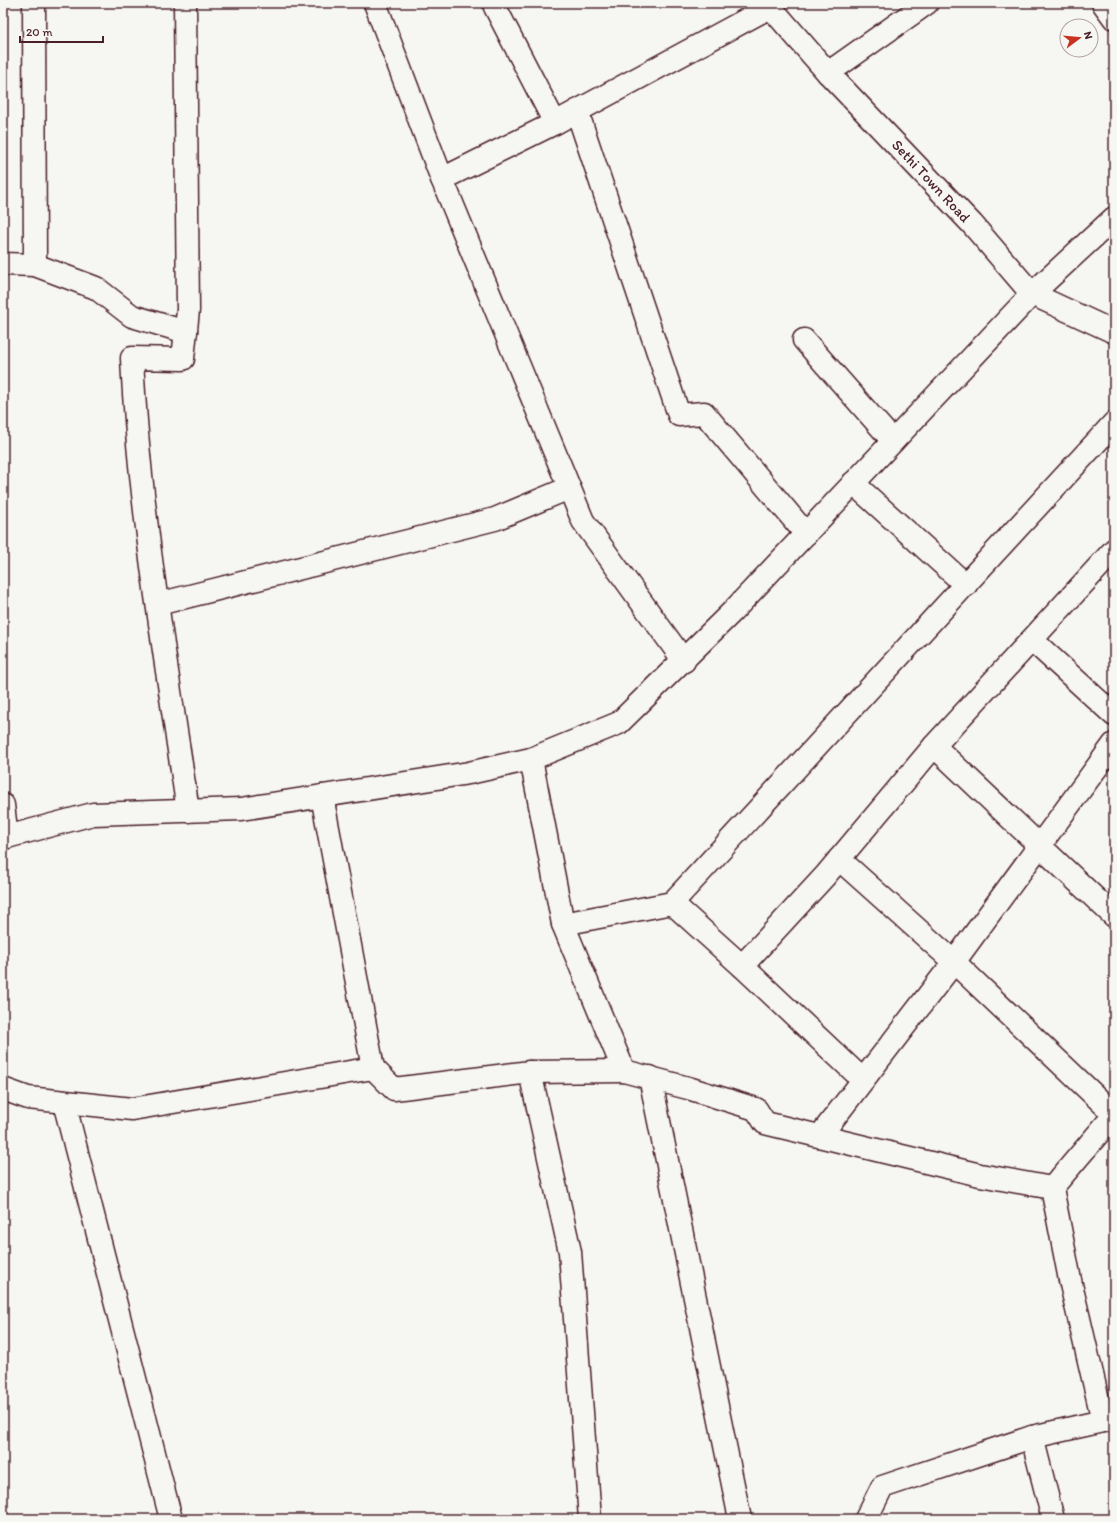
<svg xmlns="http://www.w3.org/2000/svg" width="1117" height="1522" font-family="Itim,sans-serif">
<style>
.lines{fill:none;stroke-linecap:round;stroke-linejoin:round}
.minor-casing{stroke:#4a1f2b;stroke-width:25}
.minor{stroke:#f6f6f2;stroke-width:22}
.labels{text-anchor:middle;stroke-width:3;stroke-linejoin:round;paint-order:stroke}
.street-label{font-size:15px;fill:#4a1f2b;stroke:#f6f6f2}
</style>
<rect width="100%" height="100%" fill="#f6f6f2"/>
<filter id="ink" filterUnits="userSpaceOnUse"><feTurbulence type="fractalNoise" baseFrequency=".025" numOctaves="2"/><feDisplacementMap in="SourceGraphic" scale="8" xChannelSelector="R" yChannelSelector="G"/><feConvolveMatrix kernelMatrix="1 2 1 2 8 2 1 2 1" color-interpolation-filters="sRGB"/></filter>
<g filter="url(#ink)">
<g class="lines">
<defs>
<g id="minor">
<path d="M34 3 35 265"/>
<path d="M185 3 188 310 183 359 132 358C139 509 166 660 188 811"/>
<path d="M375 3 442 179 583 521 684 661"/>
<path d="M767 3 828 73 972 224 1032 294 1114 332"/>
<path d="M1103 3 1114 18"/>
<path d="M495 7 555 123"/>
<path d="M828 73 927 3"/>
<path d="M577 111 679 415 704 413 806 534"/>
<path d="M442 179 555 123 770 7"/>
<path d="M3 264 35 265 96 288 132 316 186 332"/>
<path d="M804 340 893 441"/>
<path d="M853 483 966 585"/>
<path d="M158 604 495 519 569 488"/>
<path d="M1032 640 1114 715"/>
<path d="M934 746 1114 916"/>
<path d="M531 759 563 924 624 1071 688 1088 756 1109 765 1123 980 1175 1052 1188 1070 1280 1103 1421 1114 1420"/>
<path d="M322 796 373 1068 394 1089 530 1072 624 1071"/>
<path d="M3 805 7 837"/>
<path d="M3 838 93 814 241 809 469 773 531 759 619 723 732 612 1032 294 1114 218"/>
<path d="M839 859 954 962 1114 1114"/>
<path d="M672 903 1114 423"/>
<path d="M563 924 672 903 742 966 863 1080"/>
<path d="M742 966 825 876 934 746 1114 550"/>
<path d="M530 1072 570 1252 590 1519"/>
<path d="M650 1077 740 1519"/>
<path d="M3 1089 28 1098 132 1109 373 1068"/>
<path d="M64 1102 171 1519"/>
<path d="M820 1136 954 962 1114 744"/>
<path d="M1052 1188 1114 1115"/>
<path d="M866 1519 882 1487 1032 1437"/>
<path d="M1053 1519 1032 1437 1103 1421"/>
</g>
</defs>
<use href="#minor" class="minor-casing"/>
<use href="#minor" class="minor"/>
</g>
</g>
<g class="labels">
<g class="street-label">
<text transform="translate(931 181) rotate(47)" y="5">Sethi Town Road</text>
</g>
</g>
<rect width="1117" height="1522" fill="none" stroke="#f6f6f2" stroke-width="16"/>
<rect x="8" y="8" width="1101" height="1506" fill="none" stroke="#4a1f2b" stroke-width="1.5" filter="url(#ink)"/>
<g transform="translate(1079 38) rotate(74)"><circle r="19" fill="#f6f6f2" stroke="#b1a0a2"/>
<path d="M0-3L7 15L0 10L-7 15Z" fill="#c8321e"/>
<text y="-6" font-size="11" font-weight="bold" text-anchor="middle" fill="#4a1f2b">N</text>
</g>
<path d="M20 36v6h83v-6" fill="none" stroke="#4a1f2b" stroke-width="2"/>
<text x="26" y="36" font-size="12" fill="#4a1f2b" stroke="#f6f6f2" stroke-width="3" paint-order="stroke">20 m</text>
</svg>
